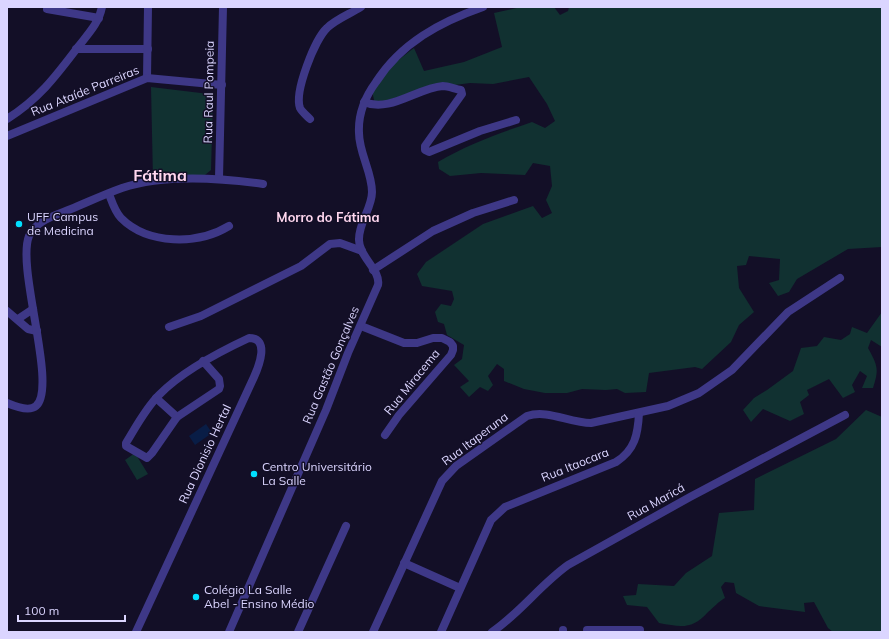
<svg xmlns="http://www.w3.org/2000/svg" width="889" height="639" font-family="Mulish,sans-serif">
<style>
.green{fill:#113131}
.water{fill:#091d46}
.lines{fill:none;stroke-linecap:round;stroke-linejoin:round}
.minor{stroke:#3e3887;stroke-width:8}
.poi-dot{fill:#01dfff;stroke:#130f27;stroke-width:1.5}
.labels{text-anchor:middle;stroke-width:3;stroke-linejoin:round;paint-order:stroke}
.street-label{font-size:12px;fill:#dbd5ff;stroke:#130f27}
.poi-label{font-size:12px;fill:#dbd5ff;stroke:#130f27;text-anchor:start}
.neighbourhood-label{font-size:13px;font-weight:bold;fill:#ffd7ef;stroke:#130f27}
.district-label{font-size:16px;font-weight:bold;fill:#ffd7ef;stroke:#130f27}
</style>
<rect width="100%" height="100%" fill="#130f27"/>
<g class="green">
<path d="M521 7H554L560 15 568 11 569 7H882V247L848 249 797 279 789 292 778 296 769 283 779 280 780 259 749 256 746 265 737 266 739 288 754 312 739 325 731 342 702 369 695 367 649 373 646 392 625 393 617 389 606 390 582 389 567 393H545L524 389 504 381V369L497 364 488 376 493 385 488 391 480 387 469 397 460 387 469 381 454 365 462 359 464 345 447 335 444 324 438 322 435 312 441 304 451 306 454 299 452 291 422 286 417 274 426 262 483 224 533 206 542 218 552 213 546 200 552 186 550 166 533 163 525 175 481 173 450 176 439 169 438 162C468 144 500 133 532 122L545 128 555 121 547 104 529 77 493 84 470 83 424 89 375 104 372 91 393 64 414 48 424 71 464 62 502 47 494 13Z"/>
<path d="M151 87 209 94 213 98 211 170 200 179H153Z"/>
<path d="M882 312V347L871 340 868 348C878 366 879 369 873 388H862L867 376 860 371 852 385 855 392 843 398 829 379 807 390 809 395 800 402 804 414 790 421 763 409 751 422 743 410 754 398 767 390 793 371 801 348 817 346 824 337 841 340 850 334 852 327 867 333Z"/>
<path d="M866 410 882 417V632H833L828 628 814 602 804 603 805 612 759 606 736 593 734 583 725 582 721 587 725 598C718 602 714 607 708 612 692 630 681 627 659 623L647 607 627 605 623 596 636 595 638 584 674 586 686 573 712 556 719 513 754 510 755 479 836 439Z"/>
<path d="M135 453 148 474 137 480 125 460Z"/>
</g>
<path class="water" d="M206 424 212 433 195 445 189 436Z"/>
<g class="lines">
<g class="minor">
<path d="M47 9 99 18"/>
<path d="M76 49H148"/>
<path d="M147 78 148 7"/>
<path d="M364 102C390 113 417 88 443 86 448 86 455 89 461 90L462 94 425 146V150L429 152 480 131 516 120"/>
<path d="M7 119C39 99 56 76 78 47 88 34 99 23 102 7"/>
<path d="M310 119C307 116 302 112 300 108 294 92 315 39 327 28 336 19 350 14 361 7"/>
<path d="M7 136 147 78 222 85"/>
<path d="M219 178 223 7"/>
<path d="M109 194C112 202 115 212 121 218 148 245 198 245 229 226"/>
<path d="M373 270 433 231 473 213 514 200"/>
<path d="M7 311 28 329 37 331"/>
<path d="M18 319 33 309"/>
<path d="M361 326 404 343H417L433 338H442L450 342 453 346V350L451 355 399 415 385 435"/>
<path d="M169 327 201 316 301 266 330 244 340 243 362 251"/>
<path d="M156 398 177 417"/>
<path d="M7 403C14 406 29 412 36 406 58 387 16 268 29 236 36 220 57 215 71 209 88 202 105 194 122 188 164 174 220 178 263 184"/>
<path d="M404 563 460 588"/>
<path d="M587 630H640"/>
<path d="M136 632 254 377C259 366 270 338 249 338 219 352 182 371 159 395 145 409 136 427 126 443V446L147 458 152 453 177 417 219 389 220 386 219 379 203 361"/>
<path d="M229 632 326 410 348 353 378 285C381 270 358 256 359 239 359 222 372 208 372 192 372 172 359 153 359 133 358 114 365 97 376 82 401 43 440 22 483 7"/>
<path d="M298 632 346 526"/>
<path d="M373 632 442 481 456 466 527 416C548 409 569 423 591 423L668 406 699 393 732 370 788 312 840 278"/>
<path d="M441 632 491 520 505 507 616 462C635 450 638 434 639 413"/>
<path d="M492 632C520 613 540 585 568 565L690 497 845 415"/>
<path d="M563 632V630"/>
</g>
</g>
<g class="poi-dot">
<circle cx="19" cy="224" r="4"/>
<circle cx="254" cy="474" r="4"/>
<circle cx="196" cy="597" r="4"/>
</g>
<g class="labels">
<g class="street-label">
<text transform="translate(85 91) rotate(-22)" y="4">Rua Ataíde Parreiras</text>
<text transform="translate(209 92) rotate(-89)" y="4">Rua Raul Pompeia</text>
<text transform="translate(331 365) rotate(-67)" y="4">Rua Gastão Gonçalves</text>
<text transform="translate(412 382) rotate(-51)" y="4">Rua Miracema</text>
<text transform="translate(475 439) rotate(-37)" y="4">Rua Itaperuna</text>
<text transform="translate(205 454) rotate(-65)" y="4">Rua Dionisio Hertal</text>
<text transform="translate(575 465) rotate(-22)" y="4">Rua Itaocara</text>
<text transform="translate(656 502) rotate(-29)" y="4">Rua Maricá</text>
</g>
<g class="poi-label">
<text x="27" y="221">UFF Campus<tspan x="27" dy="14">de Medicina</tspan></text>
<text x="262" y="471">Centro Universitário<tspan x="262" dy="14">La Salle</tspan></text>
<text x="204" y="594">Colégio La Salle<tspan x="204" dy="14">Abel - Ensino Médio</tspan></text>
</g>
<g class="neighbourhood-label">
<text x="328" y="222">Morro do Fátima</text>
</g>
<g class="district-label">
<text x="160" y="181">Fátima</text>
</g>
</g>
<rect width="889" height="639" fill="none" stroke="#dbd5ff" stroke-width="16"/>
<path d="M18 615v6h107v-6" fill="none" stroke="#dbd5ff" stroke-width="2"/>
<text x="24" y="615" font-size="12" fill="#dbd5ff" stroke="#130f27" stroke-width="3" paint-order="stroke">100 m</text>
</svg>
